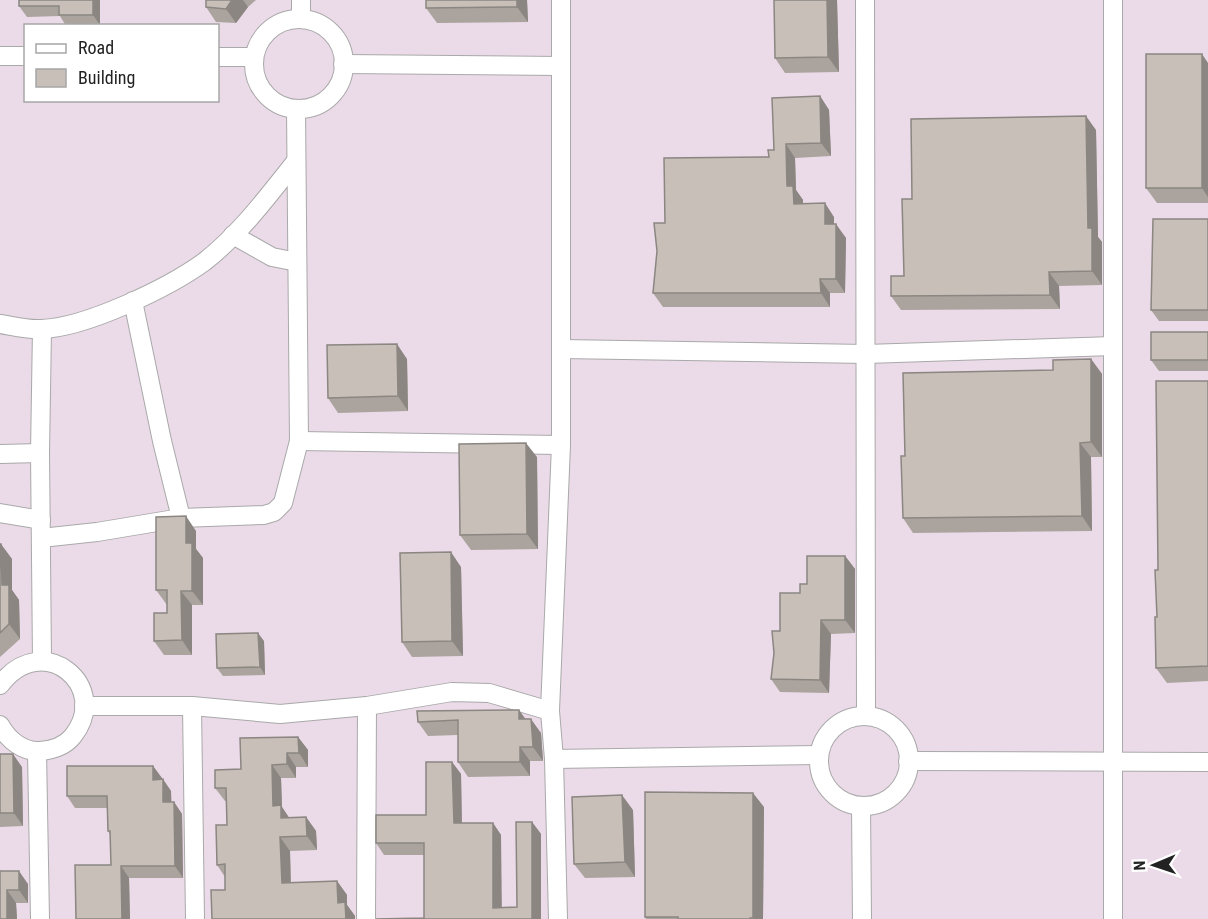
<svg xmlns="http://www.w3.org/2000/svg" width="1208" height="919" font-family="'Roboto Condensed',sans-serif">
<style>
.industrial{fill:#ebdbe8;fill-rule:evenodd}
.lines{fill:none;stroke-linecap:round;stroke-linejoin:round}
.street-casing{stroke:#a9a9a9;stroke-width:20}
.street{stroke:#fff;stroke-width:18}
.wall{fill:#aba49e}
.shaded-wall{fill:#8b8681}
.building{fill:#c7bfb8;stroke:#8b8681;stroke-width:1.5}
</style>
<rect width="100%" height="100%" fill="#f2efe9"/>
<path class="industrial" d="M0 0H1208V919H0ZM26 26H218V100H26Z"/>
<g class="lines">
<defs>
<g id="street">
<path d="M301 0V18"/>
<path d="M865 0 866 716"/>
<circle cx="299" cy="64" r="45"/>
<path d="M0 56H26"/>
<path d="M218 57H254"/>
<path d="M343 64 561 66"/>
<path d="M233 235 272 257 297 262"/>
<path d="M133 301 162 441 181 518"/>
<path d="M0 324C13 326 27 330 41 329 85 328 168 288 204 262 240 234 268 196 296 161"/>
<path d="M561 349 866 354 1113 346"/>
<path d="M299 441 561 445"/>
<path d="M0 454 40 453"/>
<path d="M0 513 41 520"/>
<path d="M41 538 97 532 181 518 264 515 274 512 283 503 299 441 296 109"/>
<path d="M42 661 40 453 42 329"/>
<path d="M0 685C43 628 112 687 73 736 65 746 53 750 40 751 23 752 8 740 0 725"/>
<path d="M84 706H192L280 714 367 706 452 692 489 693 550 711"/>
<path d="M192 706 195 919"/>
<circle cx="864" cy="761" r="45"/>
<path d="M37 751 40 919"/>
<path d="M554 759 819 755"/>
<path d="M908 761 1208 762"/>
<path d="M861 806 862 919"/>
<path d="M366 919 367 706"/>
<path d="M558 919 554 759 550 711 561 445V0"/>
<path d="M1113 919V0"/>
</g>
</defs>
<use href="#street" class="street-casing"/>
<use href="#street" class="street"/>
</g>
<g class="wall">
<path d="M100 0V25L66 26 60 16 27 17 19 6Z"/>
<path d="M206 0H256L248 7 236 23 216 22 206 7Z"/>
<path d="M527 0 528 22 437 23 426 8Z"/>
<path d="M837 0 839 72 785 73 775 58Z"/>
<path d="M1208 63V203H1157L1146 188Z"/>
<path d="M820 96 829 110 831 156 795 158 796 190 803 200V204L834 217V224L846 238 845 293H830V307H663L653 293 665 223 769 157Z"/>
<path d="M1096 130 1098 237 1102 242V285L1059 286 1060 309 901 310 891 296 904 276 912 199Z"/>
<path d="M1208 219V321H1159L1151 310Z"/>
<path d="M1208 332V371H1159L1151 360Z"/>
<path d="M407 359 408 411 338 413 328 398Z"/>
<path d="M1091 359 1102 374V457H1091L1092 531 913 533 903 518 905 456 1053 370Z"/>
<path d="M1208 381V681L1167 683 1156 668 1158 570Z"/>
<path d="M537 457 538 549 471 550 460 535Z"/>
<path d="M196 531V549L203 558V605H192V655H164L154 641 167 613V605L156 590Z"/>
<path d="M0 544 12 559V590L19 600 20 639 0 657Z"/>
<path d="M845 556 855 569V633L831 634 829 693 780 692 771 679 774 653 780 631 800 593 807 584Z"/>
<path d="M461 567 463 656 412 657 402 642Z"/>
<path d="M264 641 265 675 223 676 217 668Z"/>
<path d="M519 710 525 719 541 733 543 761H530V776L468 777 458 762V735L428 736 418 722Z"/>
<path d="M298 737 308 750V767H296V778H281L282 807 289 818 306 817 316 831 317 850 290 851 291 883 337 881 347 895V905L355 916V919H212L225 890V877L217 865 227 825 226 801H225L215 788 241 769Z"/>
<path d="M0 754 22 767 23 826 0 827Z"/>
<path d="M452 762 461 774 462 823H493L501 835V908L517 907 532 822 541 834V919L424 918V855H384L376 843 426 815Z"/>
<path d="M153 766 162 779 171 791V802H174L182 814 183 878H129L130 919H76L111 865 110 834 108 831 107 808H75L67 796Z"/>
<path d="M764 807 763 919H646L645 917Z"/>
<path d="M633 810 635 877 585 878 574 864Z"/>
<path d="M0 871 28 884V903H16L17 919Z"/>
</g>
<g class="shaded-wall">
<path d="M93 0H100V25L93 15Z"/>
<path d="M232 0H243L248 7 236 23 226 9Z"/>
<path d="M517 0H527L528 22 517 7Z"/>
<path d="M827 0H837L839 72 828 57Z"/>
<path d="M1202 54 1208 63V197L1202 188Z"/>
<path d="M820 96 829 110 831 156 821 143Z"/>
<path d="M1086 116 1096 130 1098 237 1102 242V285L1092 271 1088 228Z"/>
<path d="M786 144 795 158 796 190 803 200V217L794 204 787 186Z"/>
<path d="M825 203 834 217V237L825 224Z"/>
<path d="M836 224 846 238 845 293 836 279Z"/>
<path d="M1049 272 1059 286 1060 309 1050 295Z"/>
<path d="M820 279 830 293V307L821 293Z"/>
<path d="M397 344 407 359 408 411 398 396Z"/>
<path d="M1091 359 1102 374V457L1091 442Z"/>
<path d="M526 443 537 457 538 549 527 534Z"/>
<path d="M1080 443 1091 457 1092 531 1082 516Z"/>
<path d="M186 516 196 531V549L203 558V605L192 591 186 543Z"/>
<path d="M1 544 12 559V590L19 600 20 639 9 624 2 585Z"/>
<path d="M451 552 461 567 463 656 452 641Z"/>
<path d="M845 556 855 569V633L845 620Z"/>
<path d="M181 591 192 605V655L182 640Z"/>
<path d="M821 620 831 634 829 693 820 680Z"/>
<path d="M258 633 264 641 265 675 260 667Z"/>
<path d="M519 710 529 724 519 719Z"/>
<path d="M531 719 541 733 543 761 533 747Z"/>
<path d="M298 737 308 750V767L299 753Z"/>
<path d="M520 747 530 761V776L520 762Z"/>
<path d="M287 753 296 767V778L287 764Z"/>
<path d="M13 754 22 767 23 826 14 813Z"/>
<path d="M452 762 461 774 462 835 454 823Z"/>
<path d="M272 765 281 778 282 807 290 819 291 831 273 806Z"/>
<path d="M153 766 162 778V792L153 780Z"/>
<path d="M163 779 171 791 172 814 163 802Z"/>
<path d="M753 793 764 807 763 919H754L753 918Z"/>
<path d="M622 795 633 810 635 877 625 862Z"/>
<path d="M174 802 182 814 183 878 175 866Z"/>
<path d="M306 817 316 831 317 850 307 836Z"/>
<path d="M532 822 541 834V919H532Z"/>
<path d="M493 823 501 835 502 919 493 908Z"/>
<path d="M280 837 290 851 291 897 282 883Z"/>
<path d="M121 866 129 878 130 919H122Z"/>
<path d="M19 871 28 884V903L19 890Z"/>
<path d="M337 881 347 895V905L355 916V919H346L338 903Z"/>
<path d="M7 890 16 903 17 919H7Z"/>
</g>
<g class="building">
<path d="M19 0H93V15H59V6H19Z"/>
<path d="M206 0H232L226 9 206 7Z"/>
<path d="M426 0H517V7L426 8Z"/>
<path d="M774 0H827L828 57 775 58Z"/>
<rect x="1146" y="54" width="56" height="134"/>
<path d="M820 96 821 143 786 144 787 186H793L794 204 825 203V224H836V279H820L821 293H653L657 251 654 223H665L664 158 769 157 768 150H774L772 98Z"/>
<path d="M1086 116 1088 228H1092V271L1049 272 1050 295 891 296V276H904L902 199H912L911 119Z"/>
<path d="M1153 219H1208V310H1151Z"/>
<rect x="1151" y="332" width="57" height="28"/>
<path d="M397 344 398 396 328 398 327 345Z"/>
<path d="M1091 359V442L1080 443 1082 516 903 518 901 456H905L903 373 1053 370V360Z"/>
<path d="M1156 381H1208V666L1156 668 1155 617H1157L1155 570H1158Z"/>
<path d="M526 443 527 534 460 535 459 444Z"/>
<path d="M186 516V543H192V591H181L182 640 154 641V613H167V590H156V517Z"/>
<path d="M0 544H1L2 585H9V624L0 633Z"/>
<path d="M451 552 452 641 402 642 400 553Z"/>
<path d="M807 556H845V620H821L820 680 771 679 774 653 772 631H780V593H800V584H807Z"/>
<path d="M258 633 260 667 217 668 216 634Z"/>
<path d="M519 710V719H531L533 745V747H520V762H458V720L418 722 417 711Z"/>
<path d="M298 737 299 753H287V764L272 765 273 806 281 805V818L306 817 307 836 280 837 282 883 337 881 338 903 345 902 346 919H212L211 890H225V864L217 865 216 825H227L226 788H215V770L241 769 240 738Z"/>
<path d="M0 754H13L14 813H0Z"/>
<path d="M426 762H452L454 823H493V908L517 907 516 822H532V919H376L424 918V843H376V815H426Z"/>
<path d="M67 766H153V780L163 779V802H174L175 866H121L122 919H76L75 865H111L110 831H108L107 796H67Z"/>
<path d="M645 792 753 793V918H750V919H678V917H645Z"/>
<path d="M622 795 625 862 574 864 572 797Z"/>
<path d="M0 871H19V890H7V919H0Z"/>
</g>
<rect x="24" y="24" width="195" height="78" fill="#ffffff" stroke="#a7a7a7" stroke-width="1.5"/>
<rect x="36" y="44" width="30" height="9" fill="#ffffff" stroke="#a7a7a7" stroke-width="1.5"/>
<text x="78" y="54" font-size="18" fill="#222222">Road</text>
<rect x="36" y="69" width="30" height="18" fill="#c7bfb8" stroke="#a7a7a7" stroke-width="1.5"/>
<text x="78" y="84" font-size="18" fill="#222222">Building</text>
<g transform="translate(1154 865) rotate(268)" stroke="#ffffff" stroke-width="4.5" paint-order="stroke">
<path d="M0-4.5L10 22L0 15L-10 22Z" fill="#222222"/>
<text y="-9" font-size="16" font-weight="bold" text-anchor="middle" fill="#222222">N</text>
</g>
</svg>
